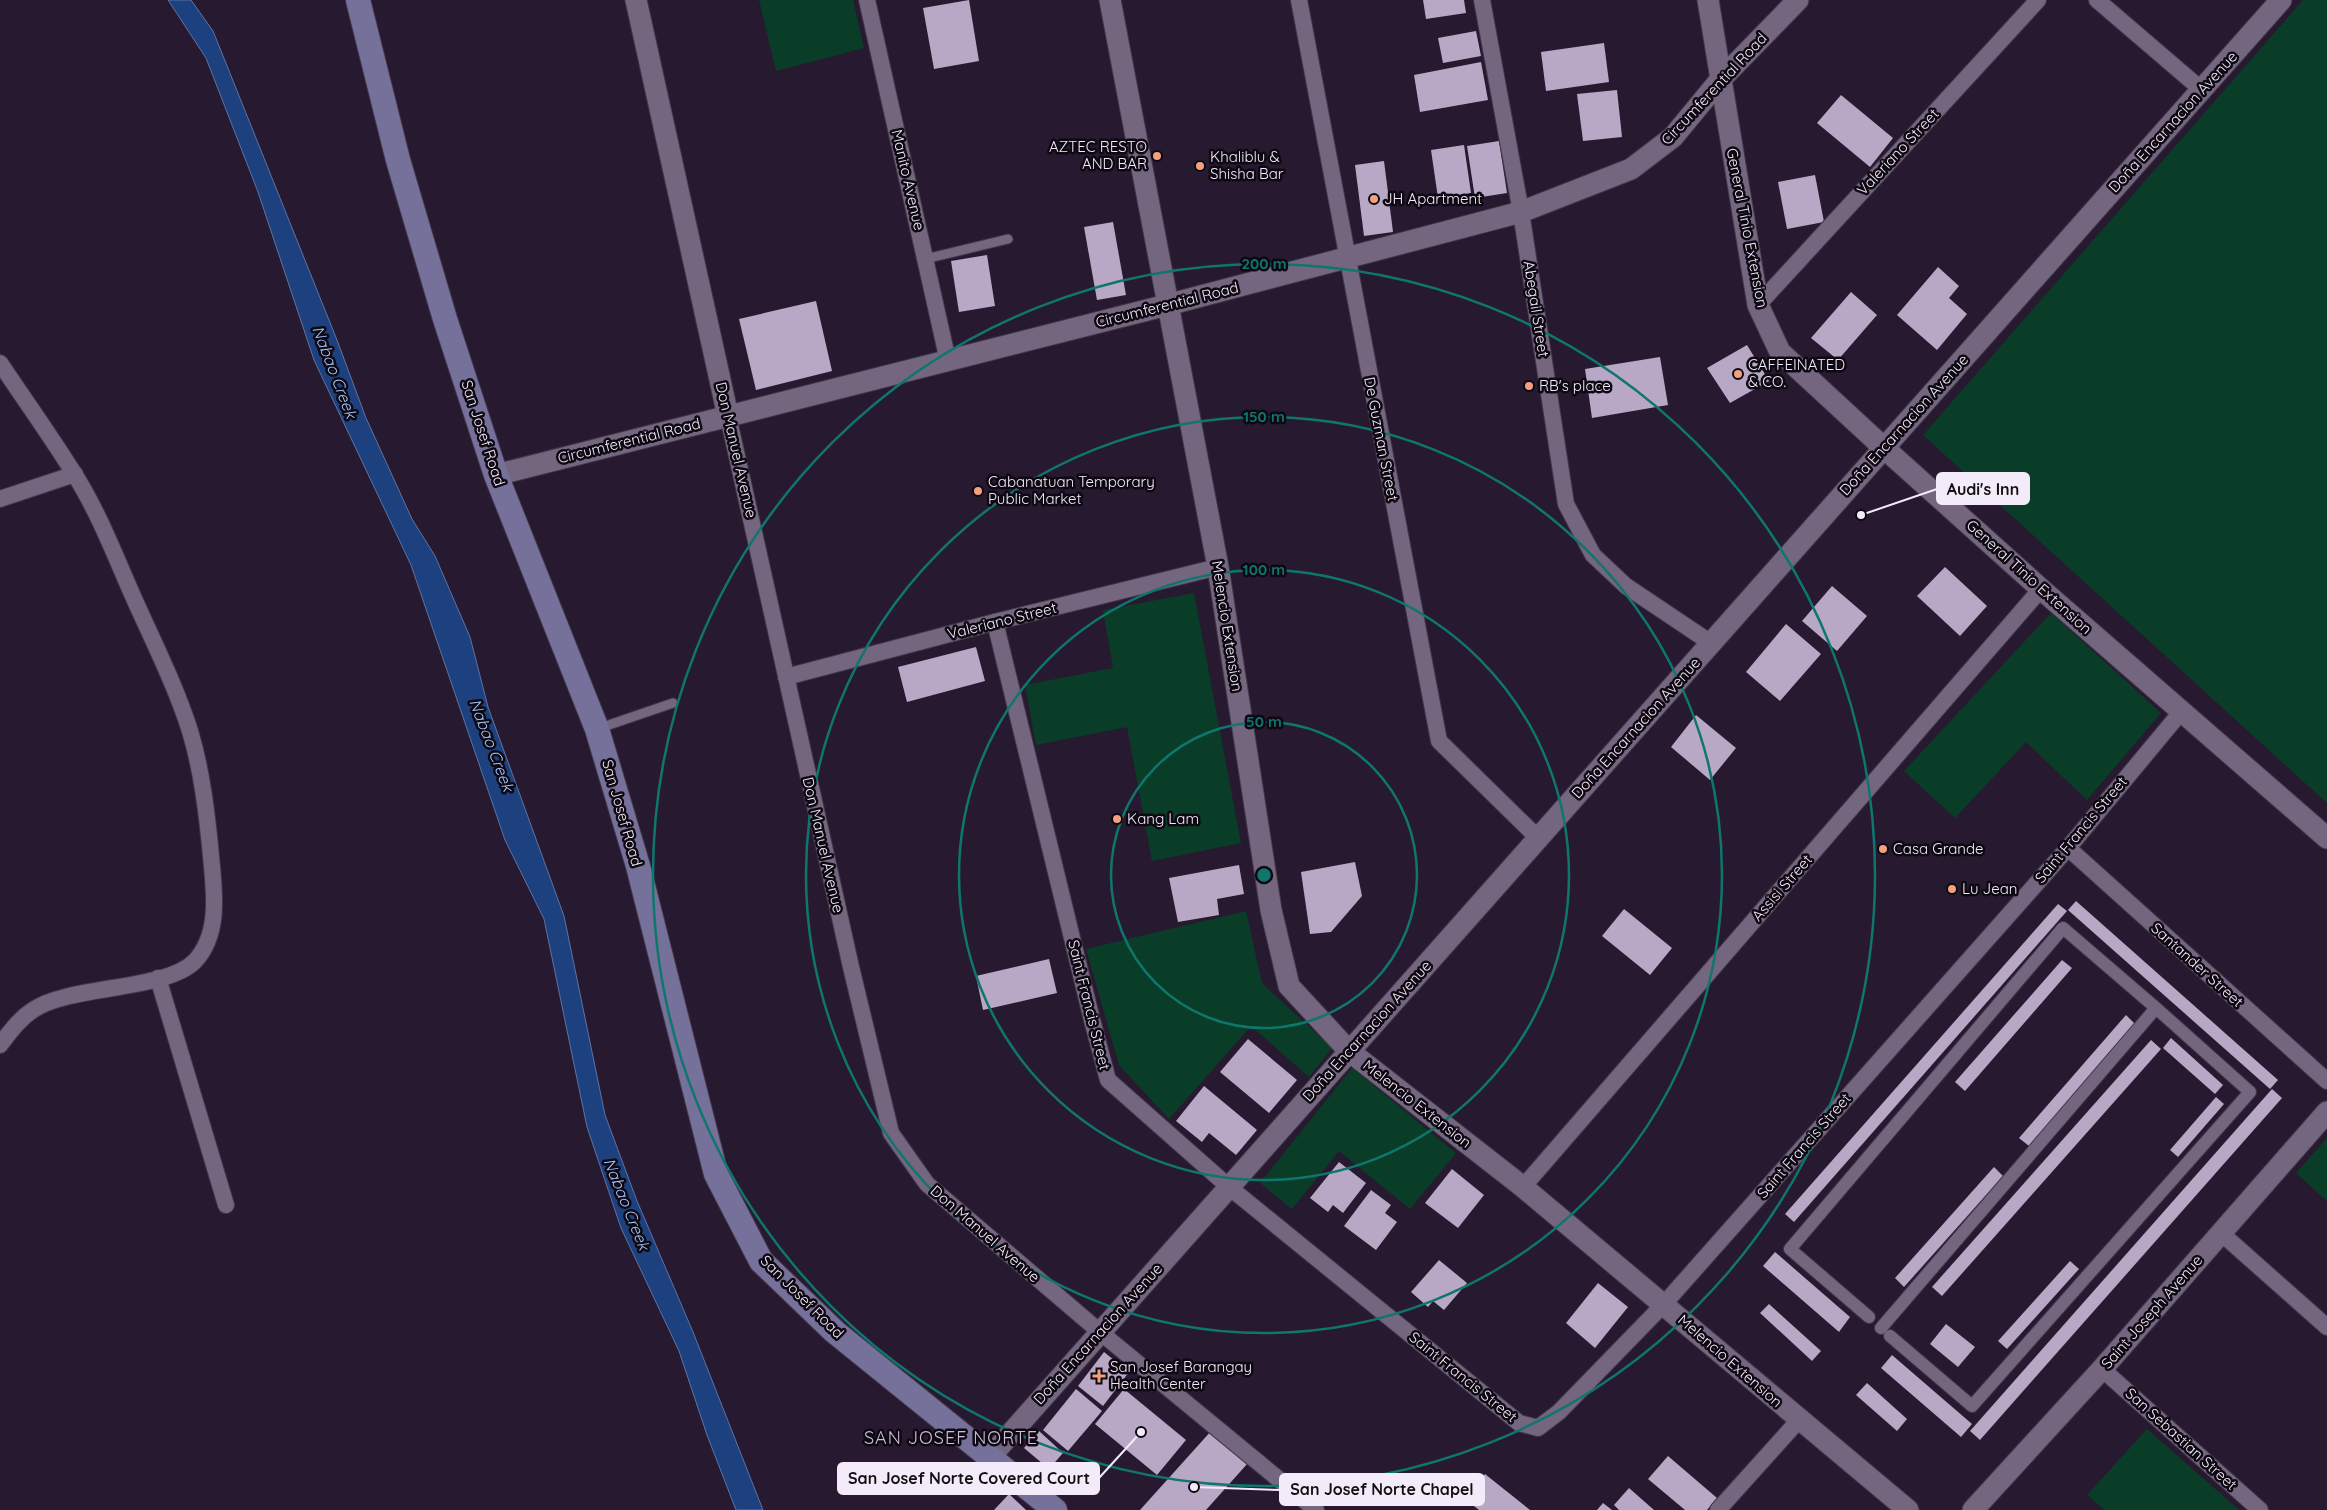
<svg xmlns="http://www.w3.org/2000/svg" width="2327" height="1510" font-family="Quicksand,sans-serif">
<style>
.green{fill:#0a3d27}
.water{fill:#1d407e;stroke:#5e73a3}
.building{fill:#b8a8c5}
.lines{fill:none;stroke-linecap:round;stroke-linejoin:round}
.service-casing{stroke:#42384a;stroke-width:11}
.pedestrian-casing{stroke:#42384a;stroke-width:14}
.minor-casing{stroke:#42384a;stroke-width:18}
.tertiary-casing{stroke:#42384a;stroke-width:23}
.secondary-casing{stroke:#42384a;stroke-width:26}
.service{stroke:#756680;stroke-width:9}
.pedestrian{stroke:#756680;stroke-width:12}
.minor{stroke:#756680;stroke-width:16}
.tertiary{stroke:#756680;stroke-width:21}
.secondary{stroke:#75719a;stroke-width:24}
.ring{fill:none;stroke:#0f766e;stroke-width:2.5}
.poi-dot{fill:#f2a07f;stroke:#0d0811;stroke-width:2}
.labels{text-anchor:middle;stroke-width:5;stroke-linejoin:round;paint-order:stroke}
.street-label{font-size:15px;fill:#f4ebfa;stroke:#0d0811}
.poi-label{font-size:15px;fill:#f4ebfa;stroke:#0d0811;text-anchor:start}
.water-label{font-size:16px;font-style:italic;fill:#a4c5fc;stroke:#0d0811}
.quarter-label{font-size:18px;letter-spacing:1px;fill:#cfbedc;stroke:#0d0811}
.centre{fill:#0f766e;stroke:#0d0811;stroke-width:2.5}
.ring-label{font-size:15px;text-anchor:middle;font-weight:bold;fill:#0f766e;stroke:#0d0811;stroke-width:5;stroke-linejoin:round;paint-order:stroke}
.leader{fill:none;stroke:#f4ebfa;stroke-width:2}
.callout-dot{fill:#f4ebfa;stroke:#0d0811;stroke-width:2}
.callout{fill:#f4ebfa;stroke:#f4ebfa;stroke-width:2}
.callout-label{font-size:16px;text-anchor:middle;font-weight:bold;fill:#111}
</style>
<rect width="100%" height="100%" fill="#271a30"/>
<g class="green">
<path d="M759 0H853L864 48 776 71Z"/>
<path d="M2303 0H2327V803L1923 435Z"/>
<path d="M1194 593 1241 843 1152 861 1127 727 1036 745 1025 685 1113 668 1103 610Z"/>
<path d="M2051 613 2161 713 2087 800 2026 742 1955 818 1904 771Z"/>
<path d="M1246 911 1262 983 1332 1048 1309 1077 1251 1026 1169 1119 1119 1065 1086 949Z"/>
<path d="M1352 1068 1456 1153 1410 1209 1339 1151 1292 1209 1260 1183Z"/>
<path d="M2327 1138V1201L2296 1173Z"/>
<path d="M2147 1429 2239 1510H2105L2087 1495Z"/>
</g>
<path class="water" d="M168 0H191L213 31 337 340 366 418 412 519 435 556 470 637 488 707 564 916 605 1115 637 1201 693 1332 763 1510H736L707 1435 679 1351 621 1228 587 1127 544 919 505 840 411 565 314 360 258 192 206 58Z"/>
<g class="building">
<path d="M969 0 979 61 934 69 923 8Z"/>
<path d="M1423 0H1464L1466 13 1426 19Z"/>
<path d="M1476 31 1481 56 1443 63 1438 38Z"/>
<path d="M1604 43 1609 82 1546 91 1541 52Z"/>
<path d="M1481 62 1488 100 1420 112 1414 75Z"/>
<path d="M1617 90 1622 137 1583 141 1577 94Z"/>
<path d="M1841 95 1893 138 1870 167 1817 123Z"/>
<path d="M1499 141 1507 193 1475 198 1467 146Z"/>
<path d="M1464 145 1471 193 1438 198 1431 150Z"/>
<path d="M1384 161 1393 232 1364 236 1355 165Z"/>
<path d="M1815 175 1824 222 1787 229 1778 182Z"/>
<path d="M1113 222 1126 295 1097 300 1084 227Z"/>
<path d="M987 255 995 306 959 312 951 261Z"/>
<path d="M1938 267 1959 286 1949 298 1967 314 1937 350 1897 315Z"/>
<path d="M1851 292 1877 315 1838 360 1811 338Z"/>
<path d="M816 301 832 371 756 390 739 319Z"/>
<path d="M1747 345 1769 381 1730 403 1707 368Z"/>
<path d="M1660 357 1668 405 1592 418 1585 369Z"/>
<path d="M1945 567 1987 606 1960 636 1917 596Z"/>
<path d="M1832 586 1867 616 1837 651 1802 621Z"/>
<path d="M1786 624 1821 654 1780 701 1746 672Z"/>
<path d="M976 647 985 681 907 702 898 667Z"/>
<path d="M1696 715 1736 748 1710 780 1671 747Z"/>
<path d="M1355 862 1362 896 1331 932 1310 934 1301 872Z"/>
<path d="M1239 865 1244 894 1217 899 1219 915 1178 922 1169 878Z"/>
<path d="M2076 901 2278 1080 2270 1089 2068 910Z"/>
<path d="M2058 904 2067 911 1794 1222 1785 1214Z"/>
<path d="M1624 909 1672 948 1650 975 1602 936Z"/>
<path d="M1049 959 1057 993 983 1010 976 976Z"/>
<path d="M2062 960 2072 968 1965 1091 1955 1082Z"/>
<path d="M2126 1015 2135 1024 2029 1146 2019 1138Z"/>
<path d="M2171 1038 2223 1085 2215 1094 2163 1048Z"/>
<path d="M1248 1039 1297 1080 1269 1113 1220 1072Z"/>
<path d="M2151 1040 2161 1049 1942 1296 1932 1287Z"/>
<path d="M1204 1086 1257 1130 1236 1155 1209 1133 1202 1142 1176 1121Z"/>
<path d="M2272 1089 2282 1098 1980 1440 1970 1431Z"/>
<path d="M2216 1097 2224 1104 2178 1157 2170 1150Z"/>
<path d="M1339 1162 1366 1183 1343 1213 1333 1205 1328 1212 1310 1198Z"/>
<path d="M1994 1167 2003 1176 1904 1287 1895 1278Z"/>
<path d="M1452 1169 1484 1195 1458 1228 1425 1203Z"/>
<path d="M1371 1190 1391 1205 1385 1213 1397 1222 1376 1250 1344 1226Z"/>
<path d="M1775 1252 1850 1317 1839 1332 1763 1266Z"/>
<path d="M1439 1260 1467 1283 1444 1310 1433 1301 1428 1307 1411 1292Z"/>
<path d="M2070 1261 2079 1269 2007 1349 1998 1341Z"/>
<path d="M1598 1283 1628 1307 1595 1348 1566 1323Z"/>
<path d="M1769 1304 1821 1351 1812 1361 1760 1313Z"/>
<path d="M1946 1324 1975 1347 1958 1367 1930 1344Z"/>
<path d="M1104 1352 1129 1372 1103 1406 1078 1386Z"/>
<path d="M1892 1355 1972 1424 1961 1437 1881 1368Z"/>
<path d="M1867 1383 1907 1419 1897 1431 1856 1395Z"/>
<path d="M1076 1389 1102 1411 1068 1451 1043 1430Z"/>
<path d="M1124 1389 1186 1440 1157 1475 1095 1424Z"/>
<path d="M1212 1430 1248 1463 1206 1510H1140Z"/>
<path d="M1039 1431 1063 1453 1049 1469 1024 1448Z"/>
<path d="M1668 1456 1717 1498 1707 1510H1685L1648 1479Z"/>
<path d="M1485 1474 1530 1510H1479L1465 1499Z"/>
<path d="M1629 1488 1654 1510H1619L1614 1505Z"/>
<path d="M1009 1494 1026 1510H994Z"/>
<path d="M1603 1503 1612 1510H1597Z"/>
</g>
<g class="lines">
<defs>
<g id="service">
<path d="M925 259 1008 239"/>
<path d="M597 729 673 703"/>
</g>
<g id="pedestrian">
<path d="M1869 1317 1790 1249 2063 928 2156 1008 2250 1092 1972 1406 1890 1336"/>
<path d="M1881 1328 2156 1008"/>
</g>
<g id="minor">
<path d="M867 0 948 361"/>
<path d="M1299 0 1439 741 1538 838"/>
<path d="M1482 0 1521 212 1566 504 1593 555 1626 586 1711 643"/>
<path d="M2097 0 2202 90"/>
<path d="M1758 305 2038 0"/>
<path d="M0 363C24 399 50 435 73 472 97 509 114 553 132 594 152 639 175 684 190 731 202 771 207 814 211 856 214 890 221 933 195 961 166 991 69 985 33 1010 19 1019 10 1032 0 1045"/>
<path d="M728 416 851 967 891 1133 927 1184 1100 1332 1316 1510"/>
<path d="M0 499 75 474"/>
<path d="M995 622 1092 1020 1108 1080 1229 1187 1519 1423 1538 1428 1559 1412 1664 1304 2068 848 2181 712"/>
<path d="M786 677 995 622 1218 567"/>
<path d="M2068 848 2327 1081"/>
<path d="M158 978 226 1205"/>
<path d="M1523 1187 2041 589"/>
<path d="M2221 1233 2327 1327"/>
<path d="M2102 1369 2260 1510"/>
<path d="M1718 1510 1799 1420"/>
</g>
<g id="tertiary">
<path d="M636 0 728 416"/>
<path d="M1110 0 1218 567 1271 910 1289 986 1349 1051 1523 1187 1908 1510"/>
<path d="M1708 0 1758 305 1780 352 1884 448 2041 589 2327 838"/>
<path d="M496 475 1167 305 1521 212 1631 169 1673 137 1720 80 1798 0"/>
<path d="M990 1457 2281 0"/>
<path d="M1973 1510 2102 1369 2327 1112"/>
</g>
<path id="secondary" d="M358 0 398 160 445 319 496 475 597 729 638 866 716 1174 761 1261 835 1332 1055 1510"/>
</defs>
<use href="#service" class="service-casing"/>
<use href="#pedestrian" class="pedestrian-casing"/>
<use href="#minor" class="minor-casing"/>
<use href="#tertiary" class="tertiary-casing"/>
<use href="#secondary" class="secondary-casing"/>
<use href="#service" class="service"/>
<use href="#pedestrian" class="pedestrian"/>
<use href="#minor" class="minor"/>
<use href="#tertiary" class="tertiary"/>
<use href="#secondary" class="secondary"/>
</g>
<g class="ring">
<circle cx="1264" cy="875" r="153"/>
<circle cx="1264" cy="875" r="305"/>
<circle cx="1264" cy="875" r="458"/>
<circle cx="1264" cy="875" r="611"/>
</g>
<g class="poi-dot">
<circle cx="1157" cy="156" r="5"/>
<circle cx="1200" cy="166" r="5"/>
<circle cx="1374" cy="199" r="5"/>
<circle cx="1738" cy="374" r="5"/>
<circle cx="1529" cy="386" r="5"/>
<circle cx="978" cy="491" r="5"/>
<circle cx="1117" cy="819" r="5"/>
<circle cx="1883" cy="849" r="5"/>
<circle cx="1952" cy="889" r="5"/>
<path d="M1096.5 1368.5h5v5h5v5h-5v5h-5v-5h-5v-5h5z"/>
</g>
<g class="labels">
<g class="street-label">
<text transform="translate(1714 89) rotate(-47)" y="5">Circumferential Road</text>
<text transform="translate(2173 122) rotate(-48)" y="5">Doña Encarnacion Avenue</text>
<text transform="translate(1898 152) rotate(-47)" y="5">Valeriano Street</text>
<text transform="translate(908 180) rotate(77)" y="5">Manito Avenue</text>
<text transform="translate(1747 228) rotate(79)" y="5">General Tinio Extension</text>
<text transform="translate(1167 305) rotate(-14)" y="5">Circumferential Road</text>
<text transform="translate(1536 309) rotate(81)" y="5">Abegail Street</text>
<text transform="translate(1904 425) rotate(-48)" y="5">Doña Encarnacion Avenue</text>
<text transform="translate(483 433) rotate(72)" y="5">San Josef Road</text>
<text transform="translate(1381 439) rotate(79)" y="5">De Guzman Street</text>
<text transform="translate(629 441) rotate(-14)" y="5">Circumferential Road</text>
<text transform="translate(736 450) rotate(77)" y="5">Don Manuel Avenue</text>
<text transform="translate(2029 577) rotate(42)" y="5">General Tinio Extension</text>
<text transform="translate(1002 621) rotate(-14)" y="5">Valeriano Street</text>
<text transform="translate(1227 626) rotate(81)" y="5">Melencio Extension</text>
<text transform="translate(1636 728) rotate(-48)" y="5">Doña Encarnacion Avenue</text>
<text transform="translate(622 813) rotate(74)" y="5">San Josef Road</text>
<text transform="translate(2081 830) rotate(-50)" y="5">Saint Francis Street</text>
<text transform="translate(823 845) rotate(77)" y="5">Don Manuel Avenue</text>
<text transform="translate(1782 888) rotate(-49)" y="5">Assisi Street</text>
<text transform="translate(2197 965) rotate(42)" y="5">Santander Street</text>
<text transform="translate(1089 1005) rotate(76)" y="5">Saint Francis Street</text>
<text transform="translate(1367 1031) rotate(-48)" y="5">Doña Encarnacion Avenue</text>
<text transform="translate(1417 1104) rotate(38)" y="5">Melencio Extension</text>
<text transform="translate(1804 1146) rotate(-49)" y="5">Saint Francis Street</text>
<text transform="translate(985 1234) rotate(41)" y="5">Don Manuel Avenue</text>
<text transform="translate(802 1297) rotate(45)" y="5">San Josef Road</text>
<text transform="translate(2152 1312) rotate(-49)" y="5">Saint Joseph Avenue</text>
<text transform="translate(1098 1334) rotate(-48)" y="5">Doña Encarnacion Avenue</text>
<text transform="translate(1730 1361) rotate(41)" y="5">Melencio Extension</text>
<text transform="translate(1463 1377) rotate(39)" y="5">Saint Francis Street</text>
<text transform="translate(2181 1439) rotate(42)" y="5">San Sebastian Street</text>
</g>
<g class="poi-label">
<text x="1147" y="152" text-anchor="end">AZTEC RESTO<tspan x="1147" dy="17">AND BAR</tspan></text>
<text x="1210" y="162">Khaliblu &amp;<tspan x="1210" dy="17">Shisha Bar</tspan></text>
<text x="1384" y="204">JH Apartment</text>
<text x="1748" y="370">CAFFEINATED<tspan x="1748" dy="17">&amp; CO.</tspan></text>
<text x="1539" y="391">RB's place</text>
<text x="988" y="487">Cabanatuan Temporary<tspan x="988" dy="17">Public Market</tspan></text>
<text x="1127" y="824">Kang Lam</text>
<text x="1893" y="854">Casa Grande</text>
<text x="1962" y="894">Lu Jean</text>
<text x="1110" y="1372">San Josef Barangay<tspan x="1110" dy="17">Health Center</tspan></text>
</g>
<g class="water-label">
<text transform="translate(335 372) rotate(69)" y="6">Nabao Creek</text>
<text transform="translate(492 745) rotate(69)" y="6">Nabao Creek</text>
<text transform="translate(627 1204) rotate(68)" y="6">Nabao Creek</text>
</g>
<g class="quarter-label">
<text x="951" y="1444">SAN JOSEF NORTE</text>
</g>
</g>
<circle cx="1264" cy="875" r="8" class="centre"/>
<g class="ring-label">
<text x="1264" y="269">200 m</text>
<text x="1264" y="422">150 m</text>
<text x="1264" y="575">100 m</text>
<text x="1264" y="727">50 m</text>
</g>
<path class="leader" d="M1861 515L1937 489M1141 1432L1099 1478M1194 1487L1280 1490"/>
<g class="callout-dot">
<circle cx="1861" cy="515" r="5"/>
<circle cx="1141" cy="1432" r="5"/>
<circle cx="1194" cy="1487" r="5"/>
</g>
<g class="callout">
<rect x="1937" y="473" width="92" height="31" rx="5"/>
<rect x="838" y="1463" width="261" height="31" rx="5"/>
<rect x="1280" y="1474" width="204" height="31" rx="5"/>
</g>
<g class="callout-label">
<text x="1983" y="495">Audi's Inn</text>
<text x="969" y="1484">San Josef Norte Covered Court</text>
<text x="1382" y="1495">San Josef Norte Chapel</text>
</g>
</svg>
